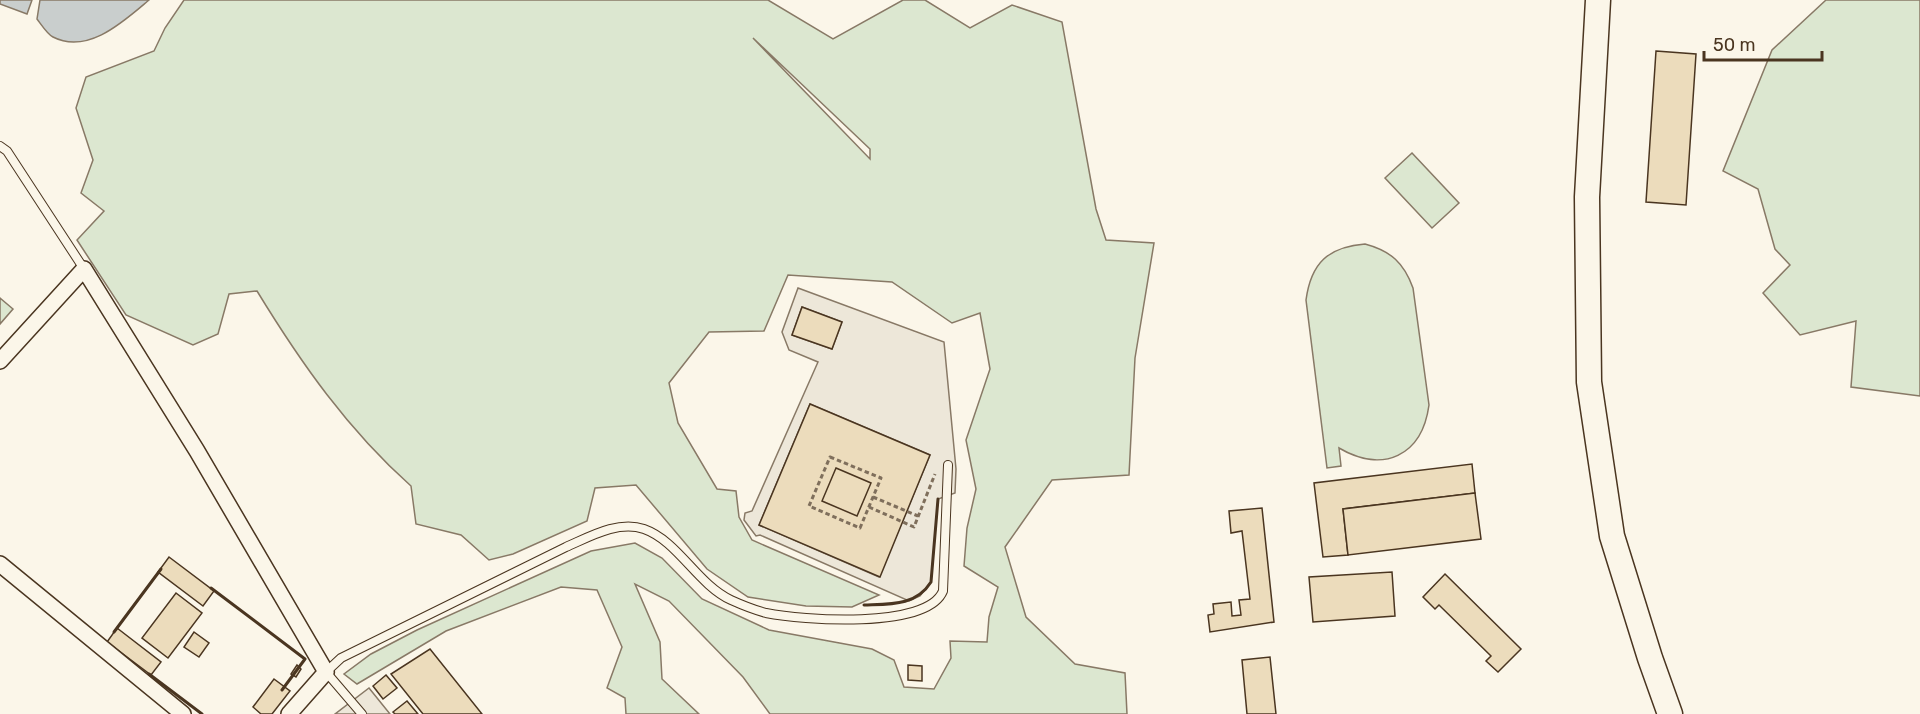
<svg xmlns="http://www.w3.org/2000/svg" width="1920" height="714" font-family="Rubik,sans-serif">
<style>
.green{fill:#dce7d0;stroke:#887966;stroke-width:1.5;fill-rule:evenodd}
.parking{fill:#ede7d9;stroke:#887966;stroke-width:1.5;fill-rule:evenodd}
.water{fill:#c9cecd;stroke:#887966;stroke-width:1.5}
.building{fill:#ecdcbc;stroke:#4a3520;stroke-width:1.5}
.lines{fill:none;stroke-linecap:round;stroke-linejoin:round}
.service-casing{stroke:#4a3520;stroke-width:10}
.minor-casing{stroke:#4a3520;stroke-width:18}
.trunk-casing{stroke:#4a3520;stroke-width:27}
.path{stroke:#7f6f5c;stroke-width:3;stroke-dasharray:4.5 3;stroke-linecap:butt}
.service{stroke:#fbf6e9;stroke-width:8}
.minor{stroke:#fbf6e9;stroke-width:15}
.trunk{stroke:#fbf6e9;stroke-width:24}
.wall{stroke:#4a3520;stroke-width:3}
</style>
<rect width="100%" height="100%" fill="#fbf6e9"/>
<g class="green">
<path d="M184 0H768L833 39 903 0H925L970 28 1012 5 1062 22 1096 209 1106 240 1154 243 1135 358 1129 475 1052 480 1005 547 1026 617 1075 664 1125 673 1127 714H770L743 677 669 601 635 584 660 642 662 679 699 714H626L625 698 607 688 622 647 597 590 561 587 446 631 357 684 344 674 371 654 417 630 591 551 635 543 662 558 702 599 769 630 872 649 894 660 904 687 934 689 951 658 950 641 987 642 989 617 998 587 964 566 967 528 976 489 966 440 990 369 980 313 952 323 892 282 788 275 764 331 709 332 669 383 678 423 717 489 736 491 739 517 752 540 879 595 852 607 806 606 748 597 707 569 636 485 595 488 587 521 513 554 489 560 461 535 416 524 411 486C348 430 301 363 257 291L229 294 218 334 193 345 126 315 77 240 104 211 81 193 93 160 76 108 86 77 154 51 165 28ZM753 38 870 149V159Z"/>
<path d="M1826 0H1920V396L1851 387 1856 321 1800 335 1763 293 1790 265 1775 249 1758 189 1723 171 1772 50Z"/>
<path d="M1412 153 1459 203 1432 228 1385 178Z"/>
<path d="M1365 244C1391 251 1404 263 1413 288L1429 405C1422 456 1383 474 1339 448L1341 466 1327 468 1306 300C1311 263 1328 247 1365 244Z"/>
<path d="M0 298 13 309 0 324Z"/>
</g>
<g class="parking">
<path d="M798 288 944 342 956 469 955 493 938 499 931 582 920 596 909 601 760 535 756 536 744 520 745 513 752 511 818 362 789 350 782 332ZM802 307 842 322 832 349 792 335ZM810 404 930 455 879 577 759 525Z"/>
<path d="M369 688 390 714H335Z"/>
</g>
<g class="water">
<path d="M0 0H32L27 14 0 4Z"/>
<path d="M40 0H149C124 21 88 55 53 37 47 34 41 24 37 19Z"/>
</g>
<g class="building">
<path d="M1656 51 1696 54 1686 205 1646 202Z"/>
<path d="M802 307 842 322 832 349 792 335Z"/>
<path d="M810 404 930 455 880 577 759 525Z"/>
<path d="M1472 464 1475 493 1343 509 1348 555 1323 557 1314 483Z"/>
<path d="M836 468 871 483 857 516 822 501Z"/>
<path d="M1475 493 1481 539 1348 555 1343 509Z"/>
<path d="M1262 508 1274 622 1210 632 1208 615 1214 614 1213 604 1231 602 1232 616 1241 615 1239 600 1250 599 1242 531 1231 533 1229 511Z"/>
<path d="M169 557 214 591 203 606 158 572Z"/>
<path d="M1392 572 1395 616 1313 622 1309 577Z"/>
<path d="M1445 574 1521 649 1498 672 1486 661 1491 656 1439 605 1435 609 1423 597Z"/>
<path d="M176 593 202 613 168 658 142 638Z"/>
<path d="M117 628 161 662 151 675 107 642Z"/>
<path d="M194 632 209 643 199 657 184 647Z"/>
<path d="M430 649 482 714H423L391 674Z"/>
<path d="M1270 657 1276 714H1247L1242 660Z"/>
<path d="M297 665 301 669 296 677 291 674Z"/>
<path d="M908 665 922 666V681L908 680Z"/>
<path d="M386 675 397 688 383 699 373 686Z"/>
<path d="M274 679 290 691 272 714H261L253 707Z"/>
<path d="M407 701 418 714H395L393 712Z"/>
</g>
<g class="lines">
<defs>
<g id="service">
<path d="M0 146 7 151 84 269"/>
<path d="M362 714 326 672 341 658 566 547C589 537 618 520 644 529 678 541 697 584 731 600 742 605 755 610 766 613 801 620 927 630 943 591L948 465"/>
</g>
<g id="minor">
<path d="M0 361 84 269 197 451 326 672 289 714"/>
<path d="M0 564 183 714"/>
</g>
<path id="trunk" d="M1598 0 1587 197 1589 382 1612 536 1650 658 1670 714"/>
</defs>
<use href="#service" class="service-casing"/>
<use href="#minor" class="minor-casing"/>
<use href="#trunk" class="trunk-casing"/>
<g class="path">
<path d="M830 457 881 478 860 528 809 506Z"/>
<path d="M873 497 918 516"/>
<path d="M869 507 914 527 935 474"/>
</g>
<use href="#service" class="service"/>
<use href="#minor" class="minor"/>
<use href="#trunk" class="trunk"/>
<g class="wall">
<path d="M211 588 305 659 282 690"/>
<path d="M864 605C890 604 916 606 931 582L938 499"/>
<path d="M114 632 161 569"/>
<path d="M149 674 202 714"/>
</g>
</g>
<path d="M1704 51v9h118v-9" fill="none" stroke="#4a3520" stroke-width="3"/>
<text x="1713" y="51" font-size="18" fill="#4a3520" stroke="#fbf6e9" stroke-width="4.5" paint-order="stroke">50 m</text>
</svg>
